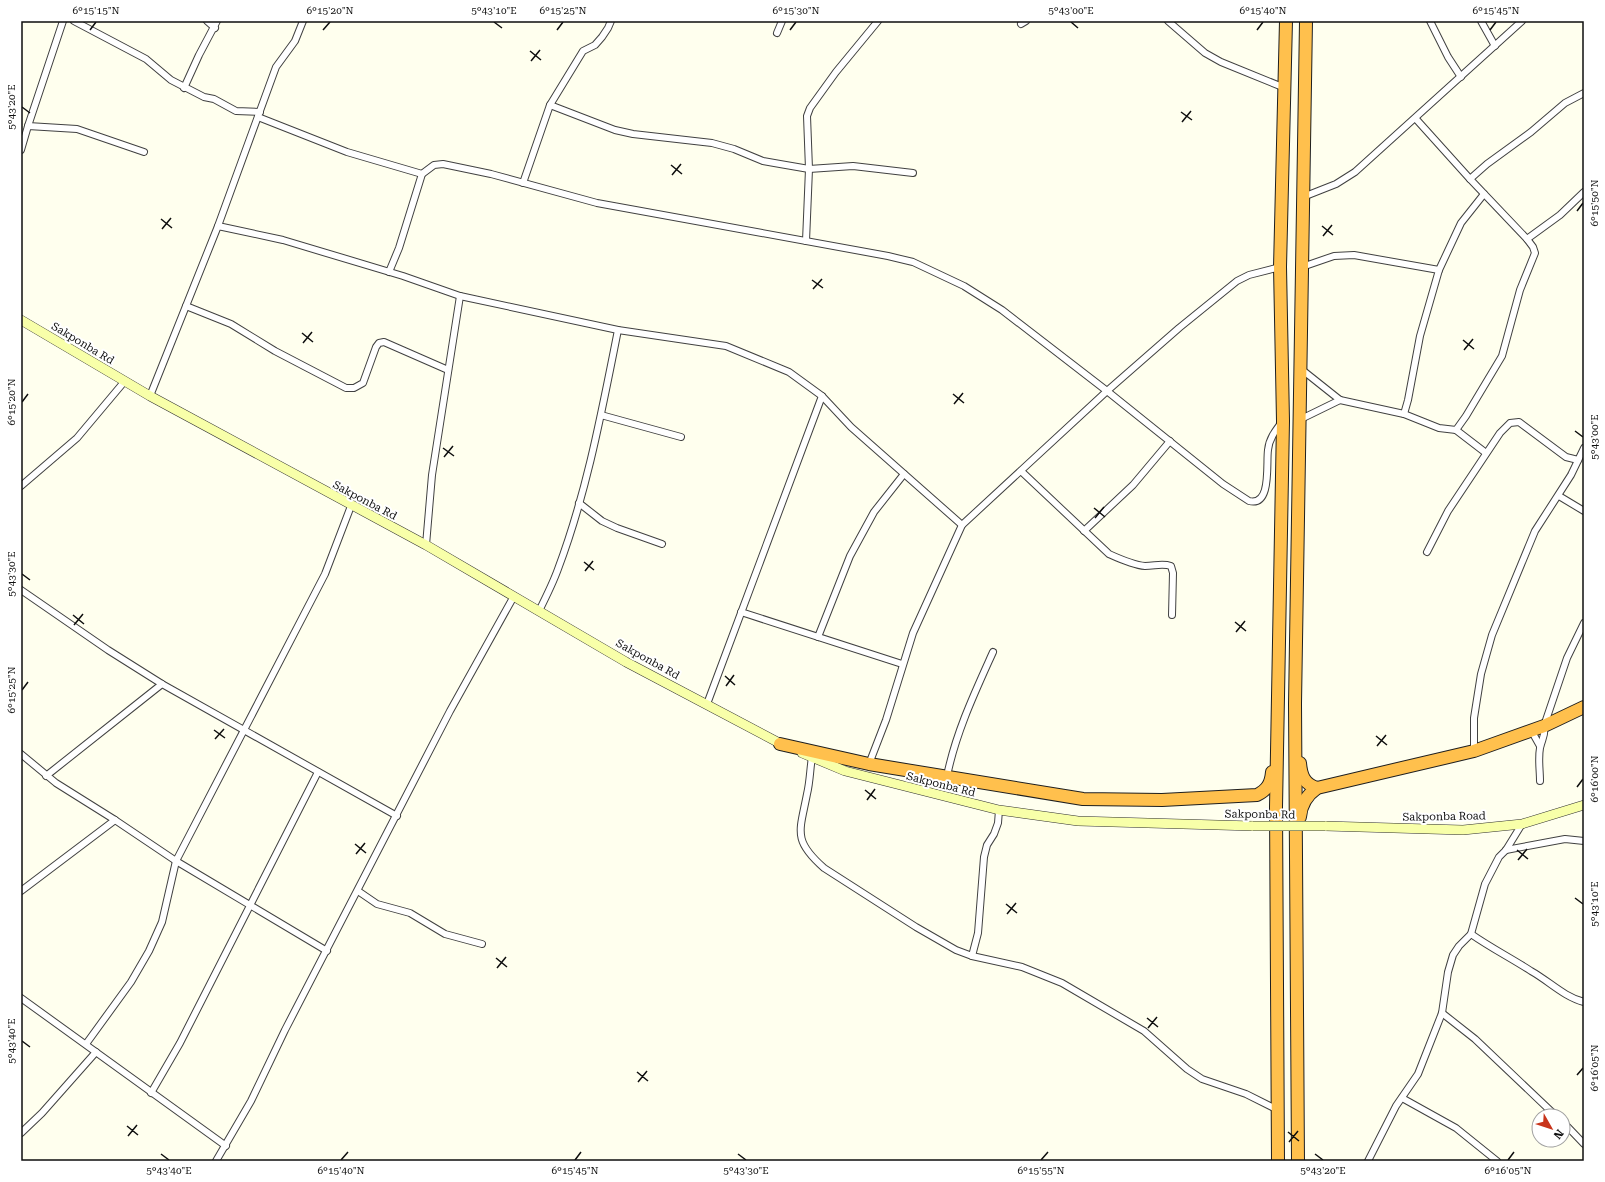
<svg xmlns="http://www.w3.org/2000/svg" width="1605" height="1182" font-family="'Roboto Serif',serif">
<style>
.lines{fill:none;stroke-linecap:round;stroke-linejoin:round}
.street-casing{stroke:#414141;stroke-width:8}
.secondary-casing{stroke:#303030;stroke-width:10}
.highway-casing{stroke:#1f1f1f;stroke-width:14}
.street{stroke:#fff;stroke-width:6}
.secondary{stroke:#f8ffa9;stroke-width:9}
.highway{stroke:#ffc04d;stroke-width:12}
.secondary-bridge-casing{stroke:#303030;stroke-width:10;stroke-linecap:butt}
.secondary-bridge{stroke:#f8ffa9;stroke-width:9}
.ticks{fill:none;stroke:#0e0e0e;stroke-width:1.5}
.labels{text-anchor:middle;stroke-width:4;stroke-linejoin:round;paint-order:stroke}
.street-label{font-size:11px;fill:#0e0e0e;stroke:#fff}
.neatline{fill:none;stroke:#0e0e0e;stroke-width:1.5}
.ticks-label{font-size:10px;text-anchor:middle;fill:#0e0e0e}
</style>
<rect width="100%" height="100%" fill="#ffe"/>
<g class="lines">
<defs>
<g id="street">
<path d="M74 21 146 59 171 80 204 97 214 99 236 111 260 112"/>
<path d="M207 21 215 28"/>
<path d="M1168 21 1205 53 1221 62 1285 88"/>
<path d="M1430 21 1448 57 1461 77"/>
<path d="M1481 21 1495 46"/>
<path d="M1021 24 1026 21"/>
<path d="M777 33 782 21"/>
<path d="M184 88 199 55 217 21"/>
<path d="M550 105 615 130 633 134 712 143 734 149 763 161 780 164 809 169 853 166 913 173"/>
<path d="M258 117 347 152 422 174"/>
<path d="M1416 119 1470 179"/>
<path d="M28 126 63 21"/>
<path d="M21 150 28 126 77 129 144 152"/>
<path d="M523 183 550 105 583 51 595 45 602 37 608 28 611 21"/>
<path d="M1303 197 1336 184 1355 172 1522 21"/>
<path d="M218 226 276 67 295 41 303 21"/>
<path d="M1527 239 1560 215 1584 192"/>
<path d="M806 241 809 169 807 116 810 108 836 72 878 21"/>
<path d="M1302 267 1334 256 1354 255 1439 270"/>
<path d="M389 272 399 248 422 174 434 165 443 164 491 174 597 203 888 256 913 262 964 286 1002 310 1107 391 1223 484 1249 501C1272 507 1266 463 1268 450 1269 439 1275 431 1282 422"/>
<path d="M186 306 231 324 275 351 346 388H354L363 383 376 347 379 343 384 342 448 370"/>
<path d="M1301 369 1340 400 1404 414 1439 428 1456 430 1466 416 1502 356 1520 290 1535 253 1533 247 1527 239 1470 179 1487 164 1531 132 1565 103 1584 93"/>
<path d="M150 396 218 226 283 240 403 276 460 296 618 330 726 346 789 372 822 396 851 427 962 525"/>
<path d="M1404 414 1408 400 1420 336 1439 270 1461 223 1484 194"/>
<path d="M601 415 681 437"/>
<path d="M1299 420 1340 400"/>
<path d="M1456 430 1486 453"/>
<path d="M1021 471 1109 554C1120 559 1133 565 1145 566 1155 566 1162 563 1171 566L1173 573 1172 615"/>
<path d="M21 486 77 438 124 382"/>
<path d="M1559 496 1584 511"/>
<path d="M579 503 602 521 617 528 662 544"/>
<path d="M1084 531 1133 485 1170 441"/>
<path d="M426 545 432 475 460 296"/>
<path d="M1427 552 1448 511 1500 433 1510 423 1519 422 1566 457 1578 460"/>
<path d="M21 590 108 650 162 684 397 816"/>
<path d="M539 611C546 597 553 583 558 569 587 492 602 410 618 330"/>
<path d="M741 612 902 664"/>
<path d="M818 637 850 556 874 512 904 474"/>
<path d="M707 704 822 396"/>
<path d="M1531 730 1540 746"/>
<path d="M1474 751V718L1481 674 1492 635 1535 531 1571 475 1584 448"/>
<path d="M21 754 56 783 115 820 176 861 327 951"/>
<path d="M812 757C810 769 810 782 807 794 800 831 792 840 824 868L916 927 956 950 972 956 1022 967 1062 983 1144 1031 1187 1069 1202 1079 1246 1094 1278 1110"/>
<path d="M869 764 886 720 913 633 962 525 1107 391 1179 328 1237 281 1249 275 1280 267"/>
<path d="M46 776 162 684"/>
<path d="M947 776C956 732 975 692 993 652"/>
<path d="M1540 781C1540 770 1538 759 1540 748 1542 739 1546 734 1544 726L1567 658 1584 623"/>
<path d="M1506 850 1565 839 1584 841"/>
<path d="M21 891 115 820"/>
<path d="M358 891 377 904 410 913 445 934 482 944"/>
<path d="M1471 934C1491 948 1511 958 1531 971 1549 981 1564 997 1584 1002"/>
<path d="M972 956 978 933 984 857 987 845 994 834 998 823 999 810"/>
<path d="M21 998 226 1146"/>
<path d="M1442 1013 1475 1039 1556 1116"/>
<path d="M86 1044 131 982 149 951 162 922 176 861 325 574 351 506"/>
<path d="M151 1093 180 1043 318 772"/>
<path d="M1402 1098 1456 1128 1497 1161"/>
<path d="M1563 1122 1584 1144"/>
<path d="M21 1133 42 1113 96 1052"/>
<path d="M216 1161 251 1101 285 1030 450 711 514 596"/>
<path d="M1368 1161 1396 1106 1418 1074 1442 1013 1448 972 1453 955 1459 946 1471 934 1485 884 1499 857 1506 850 1522 824"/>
</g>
<g id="secondary">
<path d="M21 320 150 396 426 545 626 662 785 746"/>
<path d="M802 753 845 771 999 810 1078 821 1253 826"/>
<path d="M1325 826 1463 830 1522 824 1584 805"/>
</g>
<g id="highway">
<path d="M780 744 869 764 1083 799 1162 800 1257 795C1267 790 1271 784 1272 772"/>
<path d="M1300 763C1301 775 1304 784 1317 788"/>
<path d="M1300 817C1301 804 1307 795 1317 788L1474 751 1544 726 1584 707"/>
<path d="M1278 1161 1276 807 1283 421 1280 267 1286 21"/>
<path d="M1298 1161 1295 704 1306 21"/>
</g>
</defs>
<use href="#street" class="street-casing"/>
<use href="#secondary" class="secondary-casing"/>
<use href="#highway" class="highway-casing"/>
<use href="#street" class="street"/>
<use href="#secondary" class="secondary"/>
<use href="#highway" class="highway"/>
<defs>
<path id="secondary-bridge" d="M1253 826H1325"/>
</defs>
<use href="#secondary-bridge" class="secondary-bridge-casing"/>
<use href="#secondary-bridge" class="secondary-bridge"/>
</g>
<path class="ticks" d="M494 22 502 28M1071 22 1078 28M90 30 96 22M323 30 330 22M557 30 563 22M790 30 796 22M1257 30 1263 22M1490 30 1496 22M530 51 541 60M531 61 540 50M22 107 30 113M1181 112 1192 120M1182 122 1191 111M671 165 682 174M672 175 681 164M1577 211 1583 203M161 219 172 228M1322 226 1333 235M162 229 171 218M1323 236 1332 225M812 280 823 288M813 289 822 279M302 333 313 342M1463 340 1474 349M303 343 312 332M1464 350 1473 339M953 394 964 403M22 402 28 394M954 404 963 393M1575 431 1583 437M443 448 454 456M444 457 453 446M1094 508 1105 517M1095 518 1104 507M584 562 594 570M585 571 593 561M22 574 30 580M73 615 84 624M1235 622 1246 631M74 625 83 614M1236 632 1245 621M725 676 735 685M726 686 734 675M22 690 28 682M214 730 225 738M1376 736 1387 745M215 739 224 729M1377 746 1386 735M1577 787 1583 779M865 790 876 799M867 800 875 789M355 844 366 853M1517 850 1528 859M356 854 365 843M1518 860 1527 849M1575 898 1583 904M1006 904 1017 913M1007 914 1016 903M496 958 507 967M497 968 506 957M1147 1018 1158 1027M1148 1028 1157 1017M22 1041 30 1047M637 1072 648 1081M1577 1075 1583 1068M638 1082 647 1071M127 1126 138 1135M1288 1132 1299 1141M128 1136 137 1125M1289 1142 1298 1131M161 1154 169 1160M738 1154 746 1160M1315 1154 1323 1160M341 1160 348 1152M575 1160 581 1152M1041 1160 1048 1152M1508 1160 1514 1152"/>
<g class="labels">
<g class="street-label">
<text transform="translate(83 343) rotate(31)" y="4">Sakponba Rd</text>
<text transform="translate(365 500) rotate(28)" y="4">Sakponba Rd</text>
<text transform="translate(648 659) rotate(29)" y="4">Sakponba Rd</text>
<text transform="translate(941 784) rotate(14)" y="4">Sakponba Rd</text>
<text transform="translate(1260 814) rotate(1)" y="4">Sakponba Rd</text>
<text transform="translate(1444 816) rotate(-1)" y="4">Sakponba Road</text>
</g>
</g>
<rect width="1605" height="1182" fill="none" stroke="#ffffff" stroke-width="44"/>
<g transform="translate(1551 1128) rotate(129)"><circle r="19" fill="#ffffff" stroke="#9f9f9f"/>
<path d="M0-3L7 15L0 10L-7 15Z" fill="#c8341b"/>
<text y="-6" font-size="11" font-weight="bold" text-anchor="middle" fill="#0e0e0e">N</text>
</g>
<rect x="22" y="22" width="1561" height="1138" class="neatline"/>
<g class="ticks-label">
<text x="96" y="14">6°15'15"N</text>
<text x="330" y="14">6°15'20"N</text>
<text x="494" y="14">5°43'10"E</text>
<text x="563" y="14">6°15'25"N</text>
<text x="796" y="14">6°15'30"N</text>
<text x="1071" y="14">5°43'00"E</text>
<text x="1263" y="14">6°15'40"N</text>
<text x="1496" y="14">6°15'45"N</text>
<text transform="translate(11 107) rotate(-90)" y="4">5°43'20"E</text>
<text transform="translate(1594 203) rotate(-90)" y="4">6°15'50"N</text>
<text transform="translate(11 402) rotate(-90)" y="4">6°15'20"N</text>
<text transform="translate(1594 437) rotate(-90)" y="4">5°43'00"E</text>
<text transform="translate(11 574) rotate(-90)" y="4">5°43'30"E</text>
<text transform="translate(11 690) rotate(-90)" y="4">6°15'25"N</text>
<text transform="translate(1594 779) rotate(-90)" y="4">6°16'00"N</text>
<text transform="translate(1594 904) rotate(-90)" y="4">5°43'10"E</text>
<text transform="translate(11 1041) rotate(-90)" y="4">5°43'40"E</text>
<text transform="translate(1594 1068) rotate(-90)" y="4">6°16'05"N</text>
<text x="169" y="1174">5°43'40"E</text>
<text x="341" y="1174">6°15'40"N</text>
<text x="575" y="1174">6°15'45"N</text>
<text x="746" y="1174">5°43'30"E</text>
<text x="1041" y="1174">6°15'55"N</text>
<text x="1323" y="1174">5°43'20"E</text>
<text x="1508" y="1174">6°16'05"N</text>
</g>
</svg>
